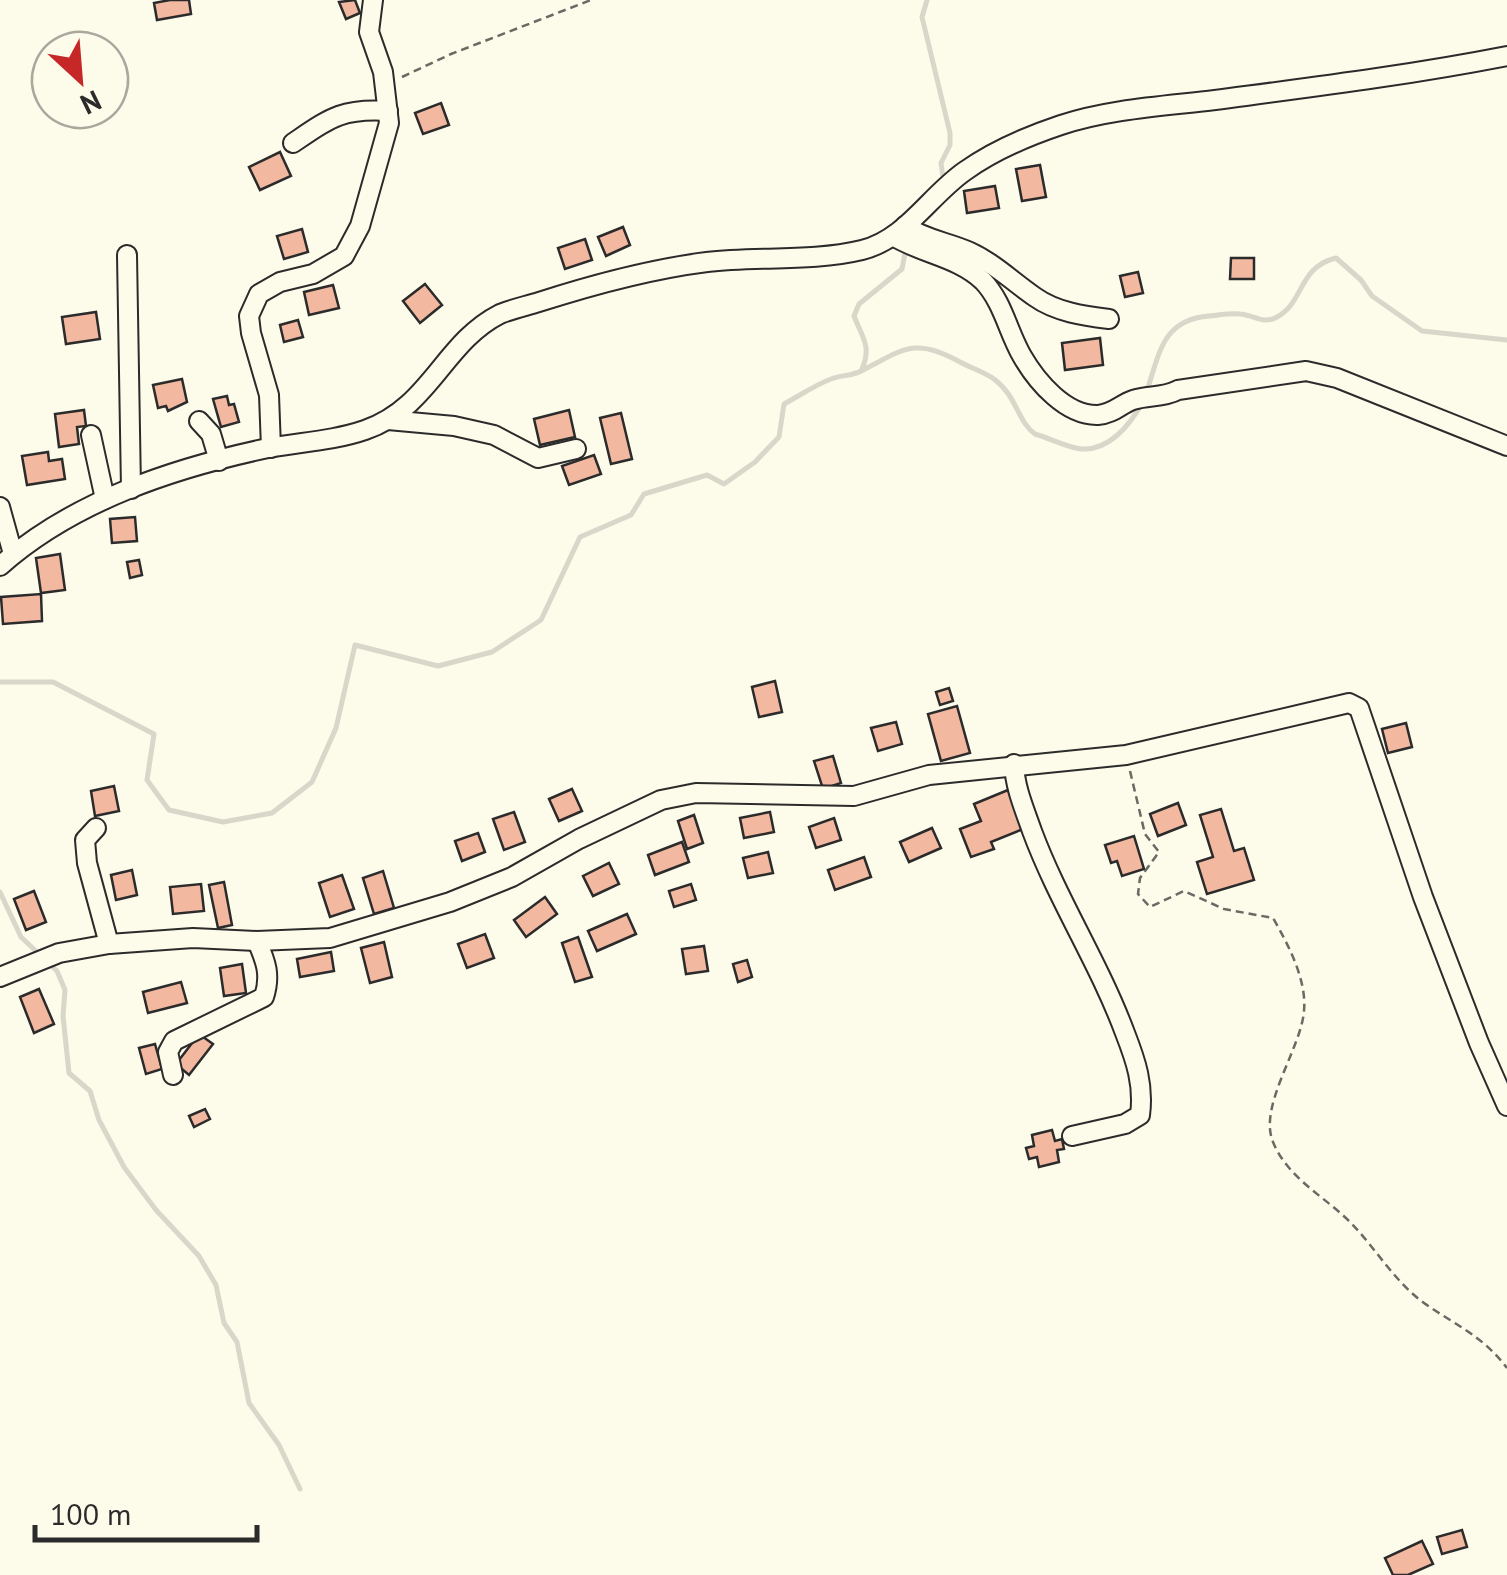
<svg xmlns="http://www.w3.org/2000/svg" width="1507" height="1575" font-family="'PT Sans',sans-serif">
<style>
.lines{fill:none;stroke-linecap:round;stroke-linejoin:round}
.stream{stroke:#d8d7c9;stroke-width:5}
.building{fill:#f2b8a0;stroke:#2b2b2b;stroke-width:2.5}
.minor-casing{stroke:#2b2b2b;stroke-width:22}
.path{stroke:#6a6964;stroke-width:2.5;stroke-dasharray:8 5;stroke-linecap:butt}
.minor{stroke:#fdfbea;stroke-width:18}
</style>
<rect width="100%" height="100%" fill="#fdfbea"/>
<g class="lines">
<g class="stream">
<path d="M927 0 922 17 950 133V145L941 163 943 177"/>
<path d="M862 369C872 346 862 337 854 316L859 304 902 269 906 248"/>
<path d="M1146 393C1160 354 1161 320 1209 316 1219 315 1230 313 1240 314 1254 315 1263 325 1277 317 1304 303 1298 267 1336 258L1361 280 1372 296 1422 331 1507 340"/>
<path d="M0 682H53L154 734 147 780 169 810 223 822 272 813 312 782 336 728 355 645 438 666 492 652 541 620 580 537 631 515 644 494 707 475 724 484 755 462 779 437 784 404C799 396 815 385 831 379 841 375 852 376 861 371 903 350 914 336 960 362 971 368 984 372 994 379 1017 396 1017 421 1035 434 1049 438 1066 447 1081 449 1109 451 1130 425 1142 403"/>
<path d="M0 892 21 937 40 955"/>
<path d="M47 962 57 971 65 990 63 1016 69 1073 90 1091 99 1120 124 1167 156 1210 199 1256 216 1285 224 1323 237 1342 249 1403 279 1445 300 1489"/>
</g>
</g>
<g class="building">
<path d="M170 0H189L191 14 157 20 154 3Z"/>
<path d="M355 0 360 13 346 19 339 2Z"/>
<path d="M441 103 449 125 423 134 415 113Z"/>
<path d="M280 152 291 176 260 190 249 167Z"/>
<path d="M1040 165 1046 197 1022 201 1016 169Z"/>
<path d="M995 186 999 208 967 213 964 191Z"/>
<path d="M623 227 630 245 606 256 598 237Z"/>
<path d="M302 229 308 252 284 259 277 236Z"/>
<path d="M585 239 592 260 565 269 558 248Z"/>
<path d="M1231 258H1254V279H1230Z"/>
<path d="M1138 272 1143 293 1125 297 1120 276Z"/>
<path d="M425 284 442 305 420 323 403 301Z"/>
<path d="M333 285 339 308 309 315 304 292Z"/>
<path d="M96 312 100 339 66 344 62 317Z"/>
<path d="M298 320 303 337 284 342 280 325Z"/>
<path d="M1100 338 1103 365 1065 370 1062 343Z"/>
<path d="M182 379 187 402 168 411 166 406 158 408 153 385Z"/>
<path d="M227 396 229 405 234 404 239 422 221 427 213 399Z"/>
<path d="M84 410 86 426 77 427 79 444 59 447 55 414Z"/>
<path d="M569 410 575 437 540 445 534 419Z"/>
<path d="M621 413 632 459 611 464 600 418Z"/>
<path d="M48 452 49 461 62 459 65 479 27 485 22 456Z"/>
<path d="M594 455 601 474 569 485 562 466Z"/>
<path d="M135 517 137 541 112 543 110 519Z"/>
<path d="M60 554 65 590 41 593 36 558Z"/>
<path d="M139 560 142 575 130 578 127 562Z"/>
<path d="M41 594 42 621 3 624 1 597Z"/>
<path d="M775 681 782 712 759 717 752 687Z"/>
<path d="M949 688 953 701 940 705 936 692Z"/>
<path d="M957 706 970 753 941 761 928 714Z"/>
<path d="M896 722 902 744 878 751 871 728Z"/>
<path d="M1406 723 1412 747 1388 753 1382 729Z"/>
<path d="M833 756 841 783 823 789 814 761Z"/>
<path d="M114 786 119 811 95 816 91 791Z"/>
<path d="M572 789 582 811 559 821 549 799Z"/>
<path d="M1008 790 1023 829 991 842 994 849 971 857 960 829 981 821 974 804Z"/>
<path d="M1178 803 1186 825 1158 836 1150 814Z"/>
<path d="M1221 809 1234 851 1244 848 1254 880 1207 894 1197 862 1213 857 1200 815Z"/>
<path d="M514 812 525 842 504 850 493 819Z"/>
<path d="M770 812 774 832 744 838 740 818Z"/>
<path d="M694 815 703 843 687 849 678 821Z"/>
<path d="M834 818 841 840 816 848 809 827Z"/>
<path d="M932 828 941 848 909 862 900 842Z"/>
<path d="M478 833 485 852 462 861 455 841Z"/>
<path d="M1134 836 1144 869 1122 876 1117 861 1111 863 1105 845Z"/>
<path d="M682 842 689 862 655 875 648 855Z"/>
<path d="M768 852 773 873 748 878 743 858Z"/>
<path d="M864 857 871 877 835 890 828 870Z"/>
<path d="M609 863 619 884 593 896 583 876Z"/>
<path d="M132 870 137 895 116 900 111 875Z"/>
<path d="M383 871 394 908 374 914 363 878Z"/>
<path d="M342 875 354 909 330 917 319 883Z"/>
<path d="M224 882 232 925 218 928 209 885Z"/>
<path d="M201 884 204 911 173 914 170 887Z"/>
<path d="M691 884 696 900 674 907 669 891Z"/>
<path d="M34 891 46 922 26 930 14 899Z"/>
<path d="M545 897 557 914 526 937 514 920Z"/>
<path d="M627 914 636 934 597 951 588 931Z"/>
<path d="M485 934 494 958 467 968 458 944Z"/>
<path d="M578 937 592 977 575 982 562 943Z"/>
<path d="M384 942 392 977 370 983 361 948Z"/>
<path d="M704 946 708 971 686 974 682 949Z"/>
<path d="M331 952 334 971 300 977 297 959Z"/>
<path d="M747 960 752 977 738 982 733 964Z"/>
<path d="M242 964 246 993 224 996 220 968Z"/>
<path d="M181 982 187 1003 148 1013 143 992Z"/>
<path d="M39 989 54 1024 34 1033 20 997Z"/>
<path d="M199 1034 213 1044 189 1075 176 1064Z"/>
<path d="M155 1044 162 1069 146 1074 139 1048Z"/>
<path d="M205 1109 210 1119 194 1127 189 1116Z"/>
<path d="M1052 1130 1055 1141 1062 1139 1064 1149 1057 1150 1059 1162 1039 1167 1037 1157 1029 1159 1026 1148 1034 1146 1032 1135Z"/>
<path d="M1462 1530 1467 1547 1442 1554 1437 1537Z"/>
<path d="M1422 1541 1433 1564 1408 1575H1393L1385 1558Z"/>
</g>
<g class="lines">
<defs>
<g id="minor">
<path d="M293 143C330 118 342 108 388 111"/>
<path d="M905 226C926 240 948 242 970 252 994 263 1013 282 1035 297 1056 312 1084 316 1109 319"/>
<path d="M893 236C922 254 958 257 983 281 1003 302 1008 332 1022 356 1037 382 1066 416 1098 415 1113 414 1121 404 1133 400 1149 395 1163 398 1178 390L1306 371 1337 378 1507 446"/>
<path d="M127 255 131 489"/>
<path d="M388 420 454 426 494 435 538 458 576 449"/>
<path d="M199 421 211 434 219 461"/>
<path d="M91 435 105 499"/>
<path d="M271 448 269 395 251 333 249 316 259 294 280 282 313 274 344 256 360 226 389 123 383 72 369 32 373 0"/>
<path d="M0 507 13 554"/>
<path d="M0 566C73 501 174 468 268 448 300 442 333 441 365 430 431 407 443 343 500 314 512 309 526 306 539 302 592 285 651 269 707 262 757 256 812 262 862 250 906 239 929 196 965 171 993 151 1028 136 1061 125 1109 109 1165 106 1215 100 1313 87 1410 75 1507 56"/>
<path d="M1014 764C1015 788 1024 808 1032 831 1058 901 1099 963 1125 1033 1136 1061 1144 1085 1140 1115L1125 1124 1072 1136"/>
<path d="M96 828 85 840 87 863 109 944"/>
<path d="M0 977 59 953 109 944 193 938 257 941 330 938 450 902 512 877 579 839 661 800 696 793 854 796 929 775 1126 755 1349 703 1359 708 1423 897 1479 1043 1507 1106"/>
<path d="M173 1075 168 1052 174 1041 264 997C271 975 266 962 257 941"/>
</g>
</defs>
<use href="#minor" class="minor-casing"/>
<g class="path">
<path d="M402 77 451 54 591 0"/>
<path d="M1130 771 1145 834 1159 852 1140 878 1138 894 1150 907 1184 891 1224 909 1273 918C1288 944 1307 980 1304 1011 1301 1049 1258 1106 1273 1142 1288 1179 1326 1197 1352 1224 1376 1249 1395 1282 1424 1303 1455 1325 1482 1335 1507 1368"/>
</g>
<use href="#minor" class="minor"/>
</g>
<g transform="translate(80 80) rotate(154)"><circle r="48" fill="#fdfbea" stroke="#a9a89e" stroke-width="2.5"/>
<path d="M0-8L18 38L0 25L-18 38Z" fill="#c62828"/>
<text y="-15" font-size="28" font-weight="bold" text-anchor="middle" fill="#2b2b2b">N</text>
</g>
<path d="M35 1525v15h222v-15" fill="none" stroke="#2b2b2b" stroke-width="5"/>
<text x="50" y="1525" font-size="30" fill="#2b2b2b" stroke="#fdfbea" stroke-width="8" paint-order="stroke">100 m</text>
</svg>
